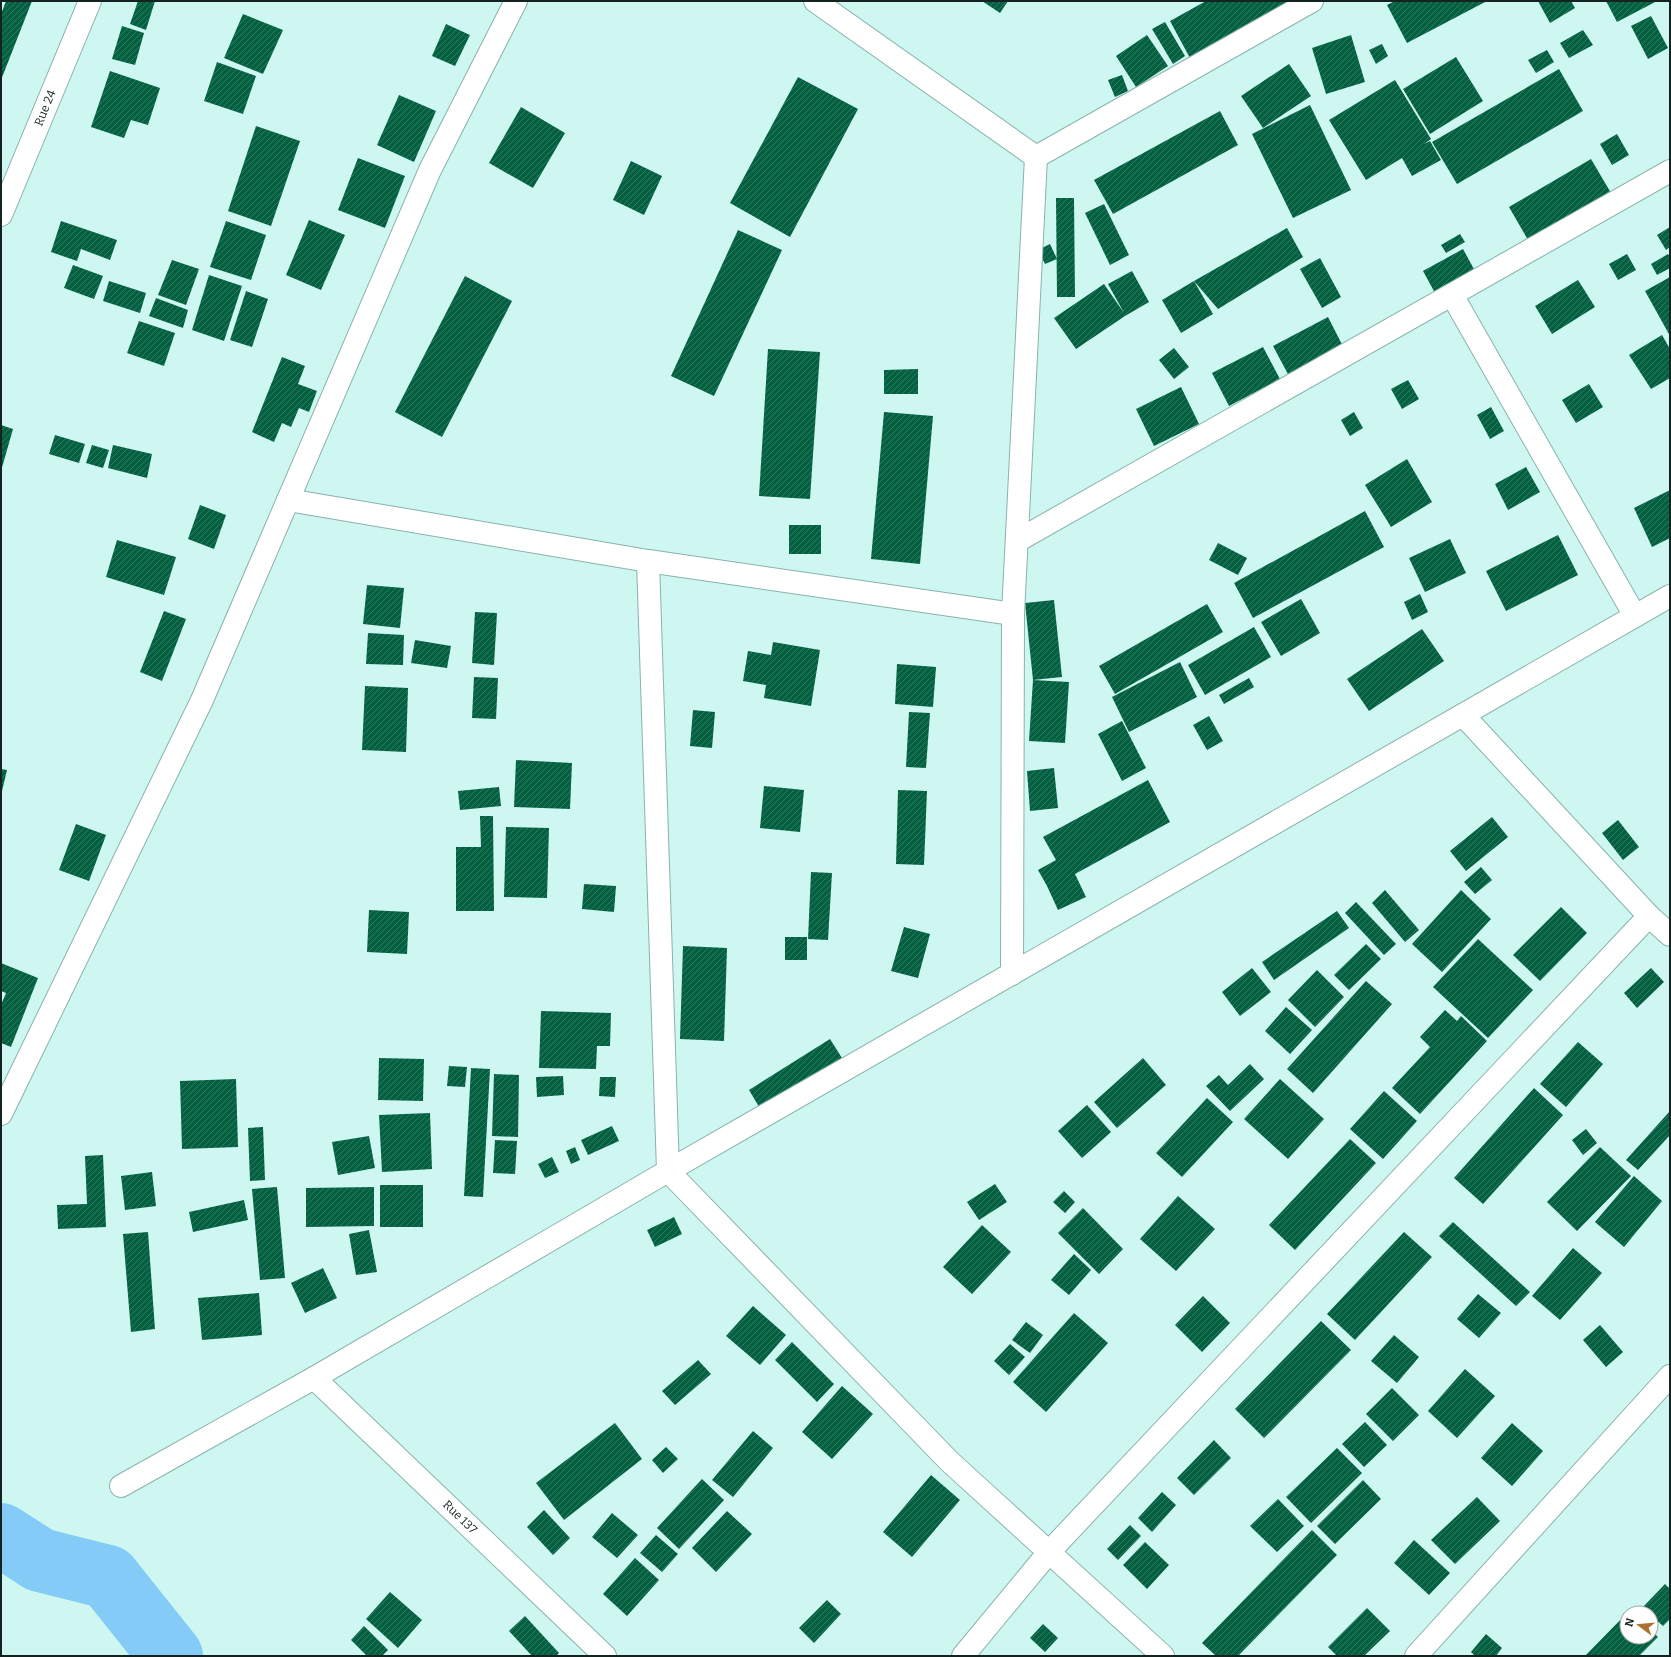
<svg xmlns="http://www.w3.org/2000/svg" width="1671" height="1657" font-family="Bitter,serif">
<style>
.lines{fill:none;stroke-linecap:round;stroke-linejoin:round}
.river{stroke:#84ccf7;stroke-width:64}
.building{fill:url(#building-hatch)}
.minor-casing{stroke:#8ab2ad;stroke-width:24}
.minor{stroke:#fff;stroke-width:22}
.labels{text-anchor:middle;stroke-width:4;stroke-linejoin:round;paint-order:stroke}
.street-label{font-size:12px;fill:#142322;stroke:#fff}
</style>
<defs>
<pattern id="building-hatch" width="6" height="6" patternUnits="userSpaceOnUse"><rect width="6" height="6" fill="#036141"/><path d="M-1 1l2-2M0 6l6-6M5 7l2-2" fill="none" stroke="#307860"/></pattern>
</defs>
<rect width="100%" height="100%" fill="#cef7f2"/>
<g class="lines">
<path class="river" d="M1 1535 40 1560 108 1577 171 1656"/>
</g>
<g class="building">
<path d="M6 1H32L1 80V14Z"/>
<path d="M138 1H155L146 30 130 24Z"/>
<path d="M982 1H1008L1000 13Z"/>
<path d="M1206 1H1292L1190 58 1170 21Z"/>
<path d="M1395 1H1487L1407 43 1387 5Z"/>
<path d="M1538 1H1571L1575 8 1550 23Z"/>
<path d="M1606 1H1657L1617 22Z"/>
<path d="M243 14 283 30 263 74 224 58Z"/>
<path d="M1651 16 1668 48 1648 59 1631 26Z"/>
<path d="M1165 22 1185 56 1173 64 1152 29Z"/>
<path d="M446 24 470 35 455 66 432 56Z"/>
<path d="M122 26 144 33 135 65 112 59Z"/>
<path d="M1583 30 1593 45 1569 58 1560 43Z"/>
<path d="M1147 35 1168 66 1136 87 1116 56Z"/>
<path d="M1351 35 1365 82 1326 94 1312 48Z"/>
<path d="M1382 44 1388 56 1376 64 1369 50Z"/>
<path d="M1547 50 1554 62 1536 73 1528 60Z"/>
<path d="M1456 57 1483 101 1430 134 1403 89Z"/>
<path d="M217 62 256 76 243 114 204 101Z"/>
<path d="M1289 64 1311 96 1263 128 1241 96Z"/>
<path d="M1559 69 1583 111 1457 184 1432 142Z"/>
<path d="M110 71 160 88 148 125 131 120 124 138 91 127Z"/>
<path d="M1122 75 1128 91 1115 97 1108 80Z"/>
<path d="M798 77 858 109 790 237 730 203Z"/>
<path d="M1395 80 1431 139 1424 144 1430 141 1441 160 1412 176 1402 158 1366 180 1329 120Z"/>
<path d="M399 95 436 111 414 162 377 145Z"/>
<path d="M1310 105 1351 190 1293 218 1252 134Z"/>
<path d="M521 107 565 133 533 188 489 163Z"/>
<path d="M1220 111 1238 145 1113 214 1094 180Z"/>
<path d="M256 126 300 141 271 226 228 211Z"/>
<path d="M1617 134 1629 155 1612 165 1600 144Z"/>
<path d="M358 158 405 176 385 228 338 210Z"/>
<path d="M1591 159 1611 193 1528 240 1509 207Z"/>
<path d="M631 161 662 176 644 215 613 200Z"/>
<path d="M1056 198H1074L1075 297H1057Z"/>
<path d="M1104 204 1129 255 1110 265 1085 213Z"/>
<path d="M309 220 345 235 321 290 286 275Z"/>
<path d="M61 221 117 240 110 260 81 249 77 261 51 252Z"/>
<path d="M226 221 266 235 251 280 210 267Z"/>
<path d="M1670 227V247L1666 250 1657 235Z"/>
<path d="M1287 228 1303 257 1218 309 1194 281Z"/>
<path d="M738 230 782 250 714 396 671 376Z"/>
<path d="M1460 234 1465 242 1446 253 1441 245Z"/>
<path d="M1050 244 1057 259 1045 264 1038 250Z"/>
<path d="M1463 249 1475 271 1435 293 1423 271Z"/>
<path d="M1627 254 1636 270 1618 280 1609 264Z"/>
<path d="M1668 254 1670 257V268L1657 275 1651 264Z"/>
<path d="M1320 258 1341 297 1322 308 1300 269Z"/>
<path d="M172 260 199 269 186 305 158 295Z"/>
<path d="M73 265 103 276 94 299 64 288Z"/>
<path d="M1132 271 1149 302 1125 316 1076 349 1054 318 1104 284 1124 313 1108 284Z"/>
<path d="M209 275 242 286 224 341 192 330Z"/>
<path d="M465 276 512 301 442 437 395 412Z"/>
<path d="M1670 277V336L1645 291Z"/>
<path d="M1578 280 1595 307 1552 334 1535 306Z"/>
<path d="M109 281 146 293 140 313 103 301Z"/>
<path d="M1194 281 1213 314 1181 333 1162 300Z"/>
<path d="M246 291 268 299 252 347 230 340Z"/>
<path d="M156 298 188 310 183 328 149 316Z"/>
<path d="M1328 317 1351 362 1297 391 1273 346Z"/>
<path d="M139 321 175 333 164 366 127 353Z"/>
<path d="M1662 335 1670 349V378L1651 389 1629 355Z"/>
<path d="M1263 347 1280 379 1229 406 1212 373Z"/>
<path d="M1174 348 1189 367 1174 379 1159 360Z"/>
<path d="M768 349 820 352 810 499 759 496Z"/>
<path d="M282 357 305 366 298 384 317 391 309 412 299 408 291 427 282 423 274 442 252 432Z"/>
<path d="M918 369V394H884V370Z"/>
<path d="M1408 380 1419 399 1402 409 1391 389Z"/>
<path d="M1589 384 1603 407 1576 423 1562 400Z"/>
<path d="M1181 387 1199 424 1154 446 1136 409Z"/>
<path d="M1491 407 1504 431 1490 439 1477 415Z"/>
<path d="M884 412 933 416 920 564 871 559Z"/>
<path d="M1354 412 1363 428 1350 436 1341 420Z"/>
<path d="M1 425 13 429 1 471Z"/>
<path d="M55 435 85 444 79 463 49 454Z"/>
<path d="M92 445 109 450 103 468 86 463Z"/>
<path d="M113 445 152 454 147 478 108 468Z"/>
<path d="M1407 459 1432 502 1391 527 1365 485Z"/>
<path d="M1526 467 1540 492 1508 510 1495 484Z"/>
<path d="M1670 490V538L1652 547 1634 508Z"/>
<path d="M200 505 226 515 214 549 188 539Z"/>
<path d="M1365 511 1384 547 1253 618 1234 583Z"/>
<rect x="789" y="525" width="32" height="29"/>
<path d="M1558 535 1578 575 1506 611 1486 571Z"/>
<path d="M1450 539 1466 573 1425 592 1409 558Z"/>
<path d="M117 540 176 557 164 595 106 577Z"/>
<path d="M1218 543 1247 558 1238 575 1209 560Z"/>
<path d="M367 585 404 588 400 628 363 624Z"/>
<path d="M1420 594 1428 612 1412 620 1404 602Z"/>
<path d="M1301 599 1320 633 1281 656 1261 622Z"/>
<path d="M1054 600 1062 677 1033 680 1025 603Z"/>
<path d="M1207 604 1223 632 1115 694 1099 666Z"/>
<path d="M164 611 186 619 162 681 140 672Z"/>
<path d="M475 612 497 613 494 665 472 663Z"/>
<path d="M1254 627 1271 657 1205 695 1188 665Z"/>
<path d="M1422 629 1444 661 1369 711 1347 679Z"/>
<path d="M368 633 404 635 403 665 366 664Z"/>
<path d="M415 640 451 646 447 668 411 663Z"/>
<path d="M773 642 820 650 811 706 764 698 766 685 743 681 748 651 771 655Z"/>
<path d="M1180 662 1197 697 1129 732 1112 697Z"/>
<path d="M897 664 936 667 933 707 895 704Z"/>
<path d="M474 677 498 678 496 719 472 718Z"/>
<path d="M1249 678 1254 687 1224 704 1219 695Z"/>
<path d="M1033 680 1069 682 1065 743 1029 741Z"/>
<path d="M365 686 408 688 406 752 362 750Z"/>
<path d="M693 710 715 712 712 748 690 746Z"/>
<path d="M909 712 930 713 926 768 906 767Z"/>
<path d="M1209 716 1223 741 1207 750 1193 725Z"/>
<path d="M1122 721 1146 768 1122 781 1098 734Z"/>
<path d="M516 760 572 763 570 809 514 807Z"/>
<path d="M1054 768 1058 808 1030 811 1027 771Z"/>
<path d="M1 769 7 770 2 791H1Z"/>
<path d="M1148 780 1170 822 1075 874 1086 897 1058 910 1047 886 1038 870 1056 860 1043 837Z"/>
<path d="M764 786 804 790 800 832 760 828Z"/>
<path d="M499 787 501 806 460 810 458 791Z"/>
<path d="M898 790 927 791 924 865 896 864Z"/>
<path d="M480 816H493L494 911H456V847H481Z"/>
<path d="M1492 817 1508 837 1466 871 1450 851Z"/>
<path d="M1618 820 1639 847 1623 860 1602 833Z"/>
<path d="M76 824 106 835 89 881 59 870Z"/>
<path d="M506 827 549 828 547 898 504 897Z"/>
<path d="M1481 867 1492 880 1475 894 1464 882Z"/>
<path d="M811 872 832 873 828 940 808 939Z"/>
<path d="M584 884 616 886 614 912 582 909Z"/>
<path d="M1385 890 1419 930 1405 942 1372 903Z"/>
<path d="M1461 890 1491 919 1442 972 1412 944Z"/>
<path d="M1356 902 1396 944 1384 955 1345 913Z"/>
<path d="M1561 907 1587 933 1540 981 1513 955Z"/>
<path d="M369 910 409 912 407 954 367 952Z"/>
<path d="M1337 911 1349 928 1274 980 1262 962Z"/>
<path d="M904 927 930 934 918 978 891 971Z"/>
<rect x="785" y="937" width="22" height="23"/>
<path d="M1478 939 1533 990 1488 1038 1433 987Z"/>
<path d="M1366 944 1381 959 1349 990 1334 975Z"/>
<path d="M683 946 727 948 724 1041 680 1039Z"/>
<path d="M1 963 38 978 11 1047 1 1043V1005L6 993 1 991Z"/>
<path d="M1252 968 1271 992 1240 1016 1222 992Z"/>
<path d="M1651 968 1664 982 1637 1008 1624 993Z"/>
<path d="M1317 970 1344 997 1315 1027 1288 1000Z"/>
<path d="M1366 981 1392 1004 1313 1093 1287 1069Z"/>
<path d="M1286 1007 1312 1030 1290 1054 1265 1031Z"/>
<path d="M1445 1010 1457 1021 1461 1016 1487 1041 1420 1114 1392 1088 1430 1047 1420 1037Z"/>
<path d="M541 1011 611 1013 610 1046H597L596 1069 539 1068Z"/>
<path d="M830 1039 847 1066 765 1117 749 1090Z"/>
<path d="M1578 1042 1603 1064 1566 1107 1540 1084Z"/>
<path d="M379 1058 424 1059 423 1101 378 1100Z"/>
<path d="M1143 1058 1166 1085 1117 1128 1094 1102Z"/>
<path d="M1250 1064 1264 1079 1230 1111 1206 1086 1219 1075 1228 1085Z"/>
<path d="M449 1066 467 1067 465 1087 447 1086Z"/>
<path d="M471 1068 490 1069 483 1197 464 1196Z"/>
<path d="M494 1074 519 1075 518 1137 492 1136Z"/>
<path d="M563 1076 564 1095 537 1097 536 1077Z"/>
<path d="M600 1077H616L615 1097 599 1096Z"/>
<path d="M236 1079 238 1147 182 1149 180 1081Z"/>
<path d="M1280 1079 1324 1119 1288 1159 1244 1119Z"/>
<path d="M1534 1088 1563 1115 1483 1204 1454 1178Z"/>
<path d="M1384 1091 1417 1121 1383 1159 1350 1129Z"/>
<path d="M1207 1098 1233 1122 1182 1177 1156 1153Z"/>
<path d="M1087 1105 1111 1132 1082 1158 1058 1131Z"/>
<path d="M1670 1111V1135L1638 1170 1626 1160Z"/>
<path d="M430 1113 432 1169 382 1172 379 1115Z"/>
<path d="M612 1126 619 1141 588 1155 581 1140Z"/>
<path d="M263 1127 265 1180 250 1181 248 1128Z"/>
<path d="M1586 1129 1597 1143 1583 1155 1572 1140Z"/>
<path d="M369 1136 375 1168 338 1175 332 1142Z"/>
<path d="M1350 1139 1376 1163 1295 1250 1269 1225Z"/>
<path d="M495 1140 517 1141 515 1174 493 1173Z"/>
<path d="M575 1147 580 1160 571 1164 566 1151Z"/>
<path d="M1600 1147 1631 1176 1577 1231 1547 1202Z"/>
<path d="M103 1155 106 1227 58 1229 57 1205 87 1204 85 1156Z"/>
<path d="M552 1157 559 1172 545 1178 538 1164Z"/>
<path d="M152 1172 156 1206 125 1210 121 1176Z"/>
<path d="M1634 1176 1662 1201 1624 1247 1595 1222Z"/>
<path d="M995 1184 1007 1202 979 1220 967 1202Z"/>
<rect x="380" y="1185" width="43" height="42"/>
<path d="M277 1187 285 1278 260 1280 252 1189Z"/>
<path d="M374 1187V1226L306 1227V1188Z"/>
<path d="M1064 1191 1075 1202 1065 1213 1053 1202Z"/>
<path d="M1178 1196 1215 1229 1176 1271 1140 1239Z"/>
<path d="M244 1200 248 1220 193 1232 189 1212Z"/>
<path d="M1083 1208 1123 1249 1099 1274 1058 1233Z"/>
<path d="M674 1217 682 1234 655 1247 647 1230Z"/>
<path d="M1453 1222 1530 1292 1516 1306 1439 1236Z"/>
<path d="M982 1225 1011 1252 972 1294 943 1267Z"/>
<path d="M369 1230 377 1272 356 1275 349 1234Z"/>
<path d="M148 1232 155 1329 131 1332 123 1234Z"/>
<path d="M1404 1232 1432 1257 1355 1340 1327 1314Z"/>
<path d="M1573 1248 1602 1273 1560 1320 1532 1296Z"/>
<path d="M1074 1254 1091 1270 1069 1295 1051 1280Z"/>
<path d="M323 1268 337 1298 305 1313 291 1283Z"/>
<path d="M259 1293 262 1335 202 1340 198 1298Z"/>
<path d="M1478 1294 1501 1313 1479 1338 1457 1319Z"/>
<path d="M1203 1296 1230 1323 1202 1352 1175 1325Z"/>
<path d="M753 1306 786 1335 760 1365 726 1336Z"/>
<path d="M1074 1313 1108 1343 1046 1412 1013 1382Z"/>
<path d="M1321 1321 1351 1350 1264 1438 1235 1409Z"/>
<path d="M1026 1322 1043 1335 1030 1353 1012 1340Z"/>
<path d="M1600 1325 1623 1352 1606 1367 1583 1340Z"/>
<path d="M1394 1335 1419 1357 1397 1383 1371 1361Z"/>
<path d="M792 1342 834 1384 817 1402 775 1360Z"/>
<path d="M1010 1344 1025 1357 1009 1375 994 1361Z"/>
<path d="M698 1360 711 1374 675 1405 662 1391Z"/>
<path d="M1465 1369 1495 1396 1457 1438 1428 1411Z"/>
<path d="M842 1386 873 1414 832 1459 802 1432Z"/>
<path d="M1392 1388 1419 1415 1393 1441 1366 1414Z"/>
<path d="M1365 1422 1387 1445 1364 1467 1342 1444Z"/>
<path d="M615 1423 642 1459 564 1520 536 1483Z"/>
<path d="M1512 1423 1543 1451 1512 1486 1481 1458Z"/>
<path d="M753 1431 773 1448 733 1497 712 1480Z"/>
<path d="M1214 1440 1231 1458 1194 1495 1177 1478Z"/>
<path d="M666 1447 678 1459 663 1473 652 1460Z"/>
<path d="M1337 1448 1362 1473 1311 1523 1286 1497Z"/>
<path d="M931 1475 960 1500 912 1557 883 1532Z"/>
<path d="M702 1479 724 1500 679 1549 657 1528Z"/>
<path d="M1363 1480 1381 1499 1335 1544 1317 1526Z"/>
<path d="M1162 1492 1176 1505 1152 1532 1138 1518Z"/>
<path d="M1477 1497 1500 1521 1455 1564 1431 1540Z"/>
<path d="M1278 1499 1304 1526 1277 1552 1250 1526Z"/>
<path d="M544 1510 570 1538 553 1555 527 1527Z"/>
<path d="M727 1511 752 1534 716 1572 692 1548Z"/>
<path d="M612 1513 638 1535 617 1558 592 1537Z"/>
<path d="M1130 1525 1141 1536 1118 1560 1107 1549Z"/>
<path d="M1312 1530 1337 1555 1238 1656H1216L1202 1643Z"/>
<path d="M656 1535 678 1554 662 1572 640 1553Z"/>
<path d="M1414 1540 1450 1573 1429 1595 1394 1563Z"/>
<path d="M1145 1542 1169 1565 1147 1589 1123 1565Z"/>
<path d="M635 1558 659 1580 627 1616 603 1594Z"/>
<path d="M1665 1584 1670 1589V1619L1663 1626 1651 1615V1613L1643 1607Z"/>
<path d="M390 1592 422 1620 398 1648 366 1619Z"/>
<path d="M827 1600 841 1614 814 1643 799 1628Z"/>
<path d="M1367 1608 1390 1631 1364 1656H1337L1328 1647Z"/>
<path d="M1627 1613V1637H1651V1630L1658 1637 1639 1656H1585Z"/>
<path d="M525 1616 559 1653 556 1656H532L509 1631Z"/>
<path d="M1043 1624 1058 1638 1045 1652 1030 1638Z"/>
<path d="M364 1626 388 1650 382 1656H367L351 1640Z"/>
<path d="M1486 1634 1502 1648 1496 1656H1475L1471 1652Z"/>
</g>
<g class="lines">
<defs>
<g id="minor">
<path d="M815 1 1036 157"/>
<path d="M1036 157 1312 1"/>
<path d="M1 215 90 1"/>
<path d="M1452 295 1635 616"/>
<path d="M288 500 648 561 1013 614"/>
<path d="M1017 541 1670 171"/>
<path d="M648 561 668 1171 949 1461 1163 1656"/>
<path d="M1463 715 1649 916 1670 935"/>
<path d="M1012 974 1013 614 1036 157"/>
<path d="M1 1114 202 700 430 170 516 1"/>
<path d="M314 1378 605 1656"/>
<path d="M121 1486 314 1378 668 1171 1670 596"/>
<path d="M963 1656 1049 1552 1649 916"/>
<path d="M1416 1656 1670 1376"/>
</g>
</defs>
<use href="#minor" class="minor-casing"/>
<use href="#minor" class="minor"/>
</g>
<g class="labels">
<g class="street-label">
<text transform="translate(45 108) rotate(-68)" y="4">Rue 24</text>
<text transform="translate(460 1517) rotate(44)" y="4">Rue 137</text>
</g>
</g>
<rect width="1671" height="1657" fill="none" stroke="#142322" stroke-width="4"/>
<g transform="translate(1639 1625) rotate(286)"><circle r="19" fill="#ffffff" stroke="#a1a7a7"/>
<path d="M0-3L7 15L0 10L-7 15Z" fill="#ac7132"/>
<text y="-6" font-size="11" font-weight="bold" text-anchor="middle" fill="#142322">N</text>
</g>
</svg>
